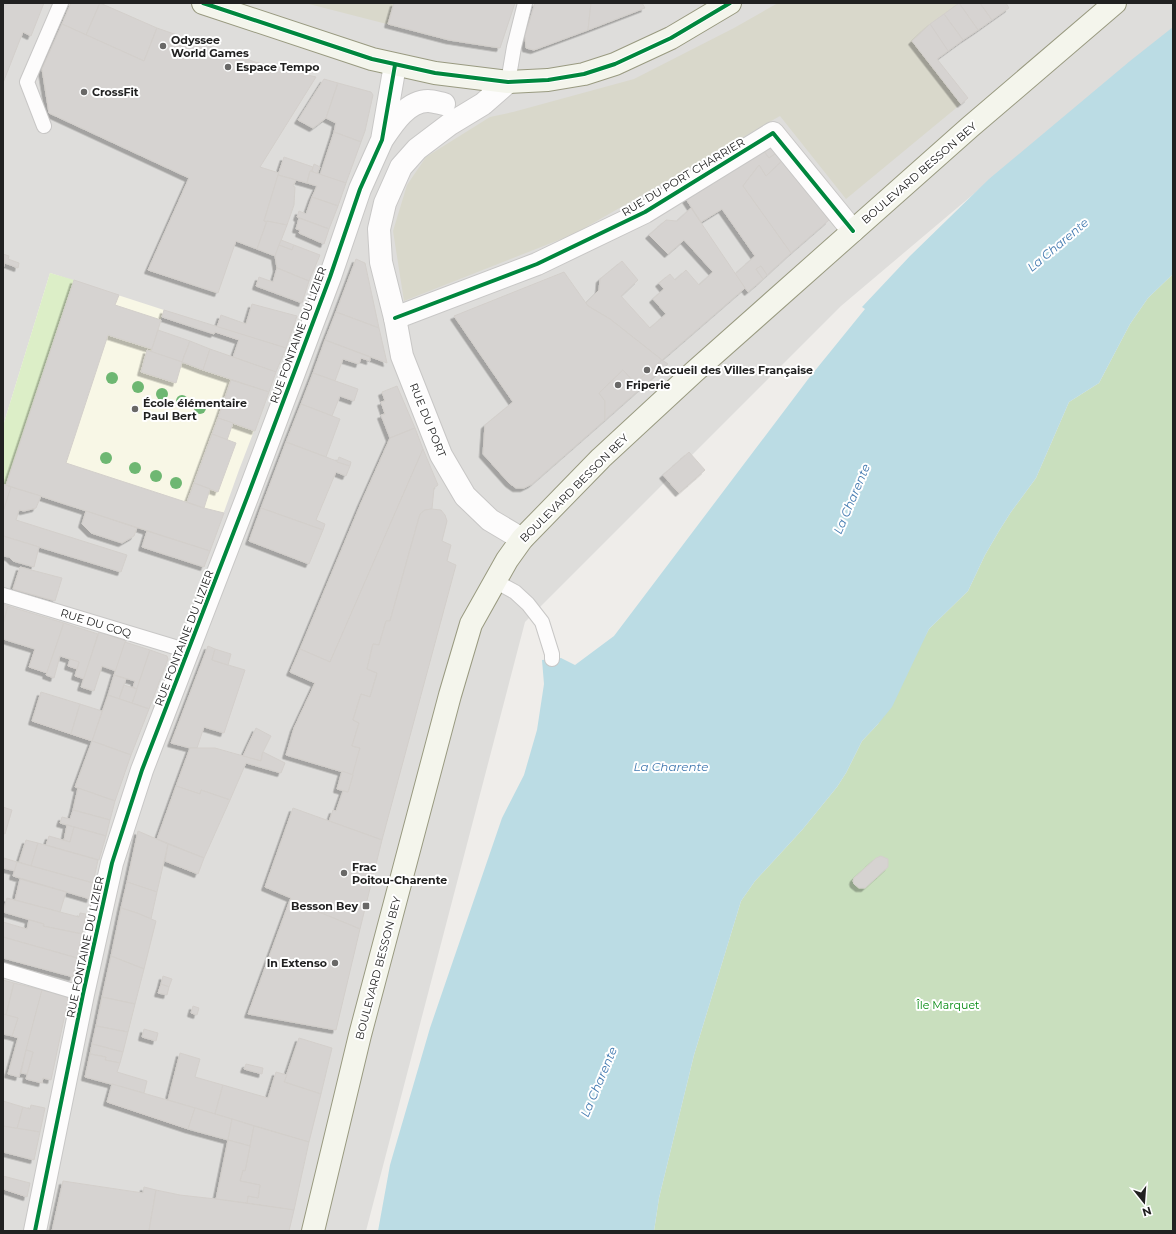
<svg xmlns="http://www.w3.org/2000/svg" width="1176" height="1234" font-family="Montserrat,sans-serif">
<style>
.residential{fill:#dedddb}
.education{fill:#f8f7e6}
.construction{fill:#d9d8cb}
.grass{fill:#dceec7}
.forest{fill:#c9dfbe}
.water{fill:#bbdce4}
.building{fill:#d6d3d1;stroke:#d3cfcb;filter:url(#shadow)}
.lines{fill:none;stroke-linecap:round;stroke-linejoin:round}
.service-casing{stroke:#c8c7c6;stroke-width:16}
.minor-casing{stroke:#c8c7c6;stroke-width:24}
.secondary-casing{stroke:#999a80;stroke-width:24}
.service{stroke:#fdfcfc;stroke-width:14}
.minor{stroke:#fdfcfc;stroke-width:22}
.secondary{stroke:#f4f5ec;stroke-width:22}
.cycleway-casing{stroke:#fff;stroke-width:6}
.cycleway{stroke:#00873e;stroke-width:4}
.tree{fill:#6eb772}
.poi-dot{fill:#696867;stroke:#fff;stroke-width:1.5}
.labels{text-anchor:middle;stroke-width:4;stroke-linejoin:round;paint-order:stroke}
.poi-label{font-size:11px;font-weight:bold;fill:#212121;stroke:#fff;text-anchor:start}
.street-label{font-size:11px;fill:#212121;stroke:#fff}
.park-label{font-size:11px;fill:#048a10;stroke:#fff}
.water-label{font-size:12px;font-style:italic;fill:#437ab0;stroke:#fff}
</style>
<defs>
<filter id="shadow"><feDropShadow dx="-3.5" dy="3.5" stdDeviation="0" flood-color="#0004"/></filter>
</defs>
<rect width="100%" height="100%" fill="#efedea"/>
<path class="residential" d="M3 3H1173V34L1022 153 841 306 525 622 366 1231H3Z"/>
<path class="education" d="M50 273 164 310 151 352 269 392 239 470 210 551 3 484V426Z"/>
<g class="construction">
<path d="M305 3H515L500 48 449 40Z"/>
<path d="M778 3H959L930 24 912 41 961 104 846 199 780 116 574 234 404 301 393 231 407 185 426 157 490 117 513 112 634 79 734 28Z"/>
</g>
<path class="grass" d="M50 273 74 280 6 485 3 484V426Z"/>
<path class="forest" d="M1173 274V1231H654L659 1198 694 1055 741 901 755 881 802 830 837 787 846 773 862 741 878 724 929 629 968 591 985 555 999 531 1011 512 1036 478 1069 402 1099 383 1130 324 1148 298Z"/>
<path class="water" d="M1173 27V274L1148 298 1130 324 1099 383 1069 402 1036 478 1011 512 999 531 985 555 968 591 929 629 892 707 878 724 862 741 846 773 837 787 802 830 755 881 741 901 694 1055 659 1198 654 1231H378L390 1165 430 1028 502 818 524 775 537 730 544 684 542 660 561 658 575 665 614 636 809 378 865 309 862 307 910 256 989 179 1130 61Z"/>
<g class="building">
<path d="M3 3H44L31 36 23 32 3 83Z"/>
<path d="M71 3H100L86 35 62 24Z"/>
<path d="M100 3 157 28 144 61 86 35Z"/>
<path d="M394 3H515L500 48 449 40 388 24Z"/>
<path d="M535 3H591L588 30 534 50 526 48 525 36Z"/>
<path d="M591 3H642L645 8 588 30Z"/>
<path d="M959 3H980L992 20 978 30Z"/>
<path d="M959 3 978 30 963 40 944 14Z"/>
<path d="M980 3H1006L1009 8 992 20Z"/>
<path d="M944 14 963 40 948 51 930 24Z"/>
<path d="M62 24 144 61 157 28 255 62 316 77 260 167 279 173 264 221H267L257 249 236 241 218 293 148 270 189 178 49 113 42 69Z"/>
<path d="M930 24 948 51 937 59 968 98 961 104 912 41Z"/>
<path d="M324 79 338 83 326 118 313 128 298 120Z"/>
<path d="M338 83 371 92 373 95 365 131 361 142 334 132 336 123 326 118Z"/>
<path d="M334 132 361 142 346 183 320 175Z"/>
<path d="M772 147 778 152 769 158 763 150Z"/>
<path d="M763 150 769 158 778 152 784 159 766 176 759 165 743 186 791 253 767 275 761 266 756 269 763 279 748 292 735 274 755 256 722 209 701 222 684 196Z"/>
<path d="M284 157 313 167 312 171H310L307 183 278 175Z"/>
<path d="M784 159 829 220 791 253 743 186 759 165 766 176Z"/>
<path d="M314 164 320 167 317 174 312 171Z"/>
<path d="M310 171 346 183 338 206 312 197 317 186 307 183Z"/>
<path d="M278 175 296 180 293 186 295 187 294 205 287 225 264 221Z"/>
<path d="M312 197 338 206 329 229 297 217 299 211 306 214Z"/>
<path d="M691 208 745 288 662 360 610 319 588 306 586 303 599 290 600 279 622 261 638 280 621 296 650 328 666 314 653 299 664 289 659 283 670 274 675 280 686 270 699 285 713 272 684 240 668 254 649 235 666 220 677 221Z"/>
<path d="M299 218 329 229 324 244 299 233 300 230 296 229Z"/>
<path d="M267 221 287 225 275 256 257 249Z"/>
<path d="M281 240 294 245 292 250 279 245Z"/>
<path d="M279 245 292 250 294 245 320 255 309 281 277 268 275 256Z"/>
<path d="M3 254 9 256 8 259 19 263 18 268 5 263 3 269Z"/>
<path d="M356 259 365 263 379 328 336 312Z"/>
<path d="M761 266 767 275 763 279 756 269Z"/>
<path d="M277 268 309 281 302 303 256 286 259 277 273 282Z"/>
<path d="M564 272 588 306 610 319 662 360 635 383 623 370 599 393 605 401V420L532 484 524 488H516L509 483 483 454 485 425 513 402 454 316Z"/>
<path d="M74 280 119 295 115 305 161 320 152 349 108 335 66 463 204 508 224 513 210 551 6 485Z"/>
<path d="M252 304 297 316 286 348 217 327 221 315 246 324Z"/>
<path d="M164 310 286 348 276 372 233 357 239 340 215 332 214 334 162 317Z"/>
<path d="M336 312 379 328 387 363 325 340Z"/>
<path d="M158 330 190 341 182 362 151 352Z"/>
<path d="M325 340 370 357V361L361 358 359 364 343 359 335 381 313 373Z"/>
<path d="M190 341 210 349 203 370 182 362Z"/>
<path d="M210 349 276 372 269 392 203 370Z"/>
<path d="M147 350 182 362 176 383 141 372Z"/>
<path d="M662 360 668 364 640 389 635 383Z"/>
<path d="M623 370 640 389 605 420V401L599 393Z"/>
<path d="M313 373 358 389 354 401 340 396 332 416 301 404Z"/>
<path d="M231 380 269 392 255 431 218 418Z"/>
<path d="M397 386 415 428 390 438 381 415 385 414 381 402 385 401 382 392Z"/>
<path d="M301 404 340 419 326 457 286 442Z"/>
<path d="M218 418 233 423 227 440 212 434Z"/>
<path d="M415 428 423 449 330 662 300 649 361 503 390 438Z"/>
<path d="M212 434 236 443 218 492 194 483Z"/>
<path d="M286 442 350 466 346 476 336 472 316 520 325 524 323 530 261 508Z"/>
<path d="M423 449 438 485 434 488 432 509 425 510 420 514 390 621H386L379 645 373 644 367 669 377 673 370 697 361 694 353 720 359 723 352 746 360 748 353 775 286 755 294 728 315 683 290 672 300 649 330 662Z"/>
<path d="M689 452 705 470 679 493 663 475Z"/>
<path d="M339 457 351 462 350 466 337 462Z"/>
<path d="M194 483 210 489 204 508 187 502Z"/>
<path d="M3 484 11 487 3 512Z"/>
<path d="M11 487 41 496 36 508 24 511 19 510 16 520 127 555 121 572 3 536V512Z"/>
<path d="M261 508 323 530 309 564 249 541Z"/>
<path d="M432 509 441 510 445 515 447 521 442 541 451 545 447 561 456 565 382 840 329 821 333 810 336 811 343 791 348 792 357 758 360 748 352 746 359 723 353 720 361 694 370 697 376 677 377 673 367 669 373 644 379 645 386 621H390L420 514 425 510Z"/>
<path d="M86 511 137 528 134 536 122 543 91 533 82 524Z"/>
<path d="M147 531 210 551 204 567 142 547Z"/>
<path d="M3 536 39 547 34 567 13 561 9 557 3 556Z"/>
<path d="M20 567 62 578 55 601 13 589Z"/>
<path d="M3 604 8 606 3 624Z"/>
<path d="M8 606 64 623 47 673 29 667 35 649 3 639V624Z"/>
<path d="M64 623 98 634 84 679 75 676 79 662 60 656 54 678 46 675Z"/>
<path d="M99 632 126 641 116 671 102 666 94 691 81 687Z"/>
<path d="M125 642 150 650 137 689 133 687 135 681 114 675Z"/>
<path d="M208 646 215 649 212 660 245 670 224 733 204 727 197 748H190L171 743Z"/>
<path d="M215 649 231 654 228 665 212 660Z"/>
<path d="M150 650 167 656 168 659 149 709 132 703Z"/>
<path d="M70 659 79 662 77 669 68 666Z"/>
<path d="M114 675 126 679 119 699 108 695Z"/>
<path d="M124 685 137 689 132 703 119 699Z"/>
<path d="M41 692 80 704 71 734 32 721Z"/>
<path d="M108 695 149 709 131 755 92 741Z"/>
<path d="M80 704 102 711 92 741 71 734Z"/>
<path d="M256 728 271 736 262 754 261 761 243 756Z"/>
<path d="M92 741 131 755 115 801 75 787Z"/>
<path d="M190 748H215L261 761 263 752 285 763 281 773 246 763 230 800 201 790 200 794 176 786Z"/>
<path d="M342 771 353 775 348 792 337 789Z"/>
<path d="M176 786 200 794 201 790 230 800 204 858 157 839Z"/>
<path d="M78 788 115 801 110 820 73 810Z"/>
<path d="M3 807 12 810 5 834 3 833Z"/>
<path d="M293 808 382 840 360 929 290 900 291 898 265 887Z"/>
<path d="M73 810 110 820 106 836 60 823 62 817 70 819Z"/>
<path d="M67 825 74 827 70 842 64 840Z"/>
<path d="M74 827 106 836 99 860 46 845 49 836 70 842Z"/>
<path d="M138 831 168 844 157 892 127 882Z"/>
<path d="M26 840 38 843 31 866 19 862Z"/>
<path d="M38 843 98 860 93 883 31 866Z"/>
<path d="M168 844 204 858 198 874 165 861Z"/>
<path d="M881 856 888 859V867L865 888H859L854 884 853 881 854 878 876 858Z"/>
<path d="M4 858 17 862 15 871 3 868Z"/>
<path d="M17 862 93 883 90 899 13 876Z"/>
<path d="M20 879 66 892 60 912 15 900Z"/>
<path d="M127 882 157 892 151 919 137 913 121 908Z"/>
<path d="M7 898 79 917 80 913 86 914 82 934 43 926 44 924 3 912Z"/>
<path d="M290 900 360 929 336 1030 248 1014Z"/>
<path d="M121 908 137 913 156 921 144 969 111 956Z"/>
<path d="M29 920 44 924 43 926 82 934 77 958 3 937V922L27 929Z"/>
<path d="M3 937 77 958 73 977 3 958Z"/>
<path d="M111 956 144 969 135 1004 102 997Z"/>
<path d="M163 976 172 979 169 987 161 984Z"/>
<path d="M3 980 14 983 6 1015 3 1014Z"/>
<path d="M14 983 42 990 19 1077 8 1074 18 1038 12 1036 18 1018 6 1015Z"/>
<path d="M161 984 169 987 167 995 158 993Z"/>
<path d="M42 990 67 997 68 1000 51 1080 43 1078 42 1083 26 1079 33 1052 26 1050Z"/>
<path d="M102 997 135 1004 128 1032 96 1026Z"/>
<path d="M193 1006 199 1008 197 1015 191 1013Z"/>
<path d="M3 1014 18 1018 12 1036 3 1034Z"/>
<path d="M96 1026 128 1032 123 1052 92 1044Z"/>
<path d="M144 1029 158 1033 156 1041 142 1037Z"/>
<path d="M299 1038 332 1048 321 1094 284 1082Z"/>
<path d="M92 1044 123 1052 120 1063 105 1060 106 1057 90 1054Z"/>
<path d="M26 1050 33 1052 27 1074 21 1073Z"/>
<path d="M180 1053 200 1059 195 1077 223 1085 215 1114 168 1100Z"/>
<path d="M90 1054 106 1057 105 1060 120 1063 117 1072 147 1081 144 1093 85 1077Z"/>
<path d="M246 1064 263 1068 262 1074 244 1069Z"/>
<path d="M276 1072 287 1075 284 1082 321 1094 309 1142 215 1114 223 1085 268 1098Z"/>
<path d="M112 1084 195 1108 188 1129 107 1102Z"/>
<path d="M3 1101 23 1107 17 1129 3 1126Z"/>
<path d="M31 1105 45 1108 40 1132 17 1129 23 1107 30 1109Z"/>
<path d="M195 1108 232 1119 228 1140 188 1129Z"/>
<path d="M232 1119 254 1126 250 1146 228 1140Z"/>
<path d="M3 1126 40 1132 34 1160 3 1152Z"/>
<path d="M254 1126 309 1142 294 1210 247 1203 248 1196 258 1198 260 1185 240 1181 243 1170 245 1171Z"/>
<path d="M228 1140 250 1146 245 1171 243 1170 240 1181 260 1185 258 1198 248 1196 247 1203 216 1199Z"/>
<path d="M3 1176 30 1183 27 1197 3 1189Z"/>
<path d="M63 1181 143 1193 144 1187 156 1190 149 1231H52Z"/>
<path d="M156 1190 180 1195 216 1199 294 1210 289 1231H149Z"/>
</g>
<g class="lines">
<defs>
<g id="service">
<path d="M508 82 514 47 525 3"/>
<path d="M44 126 27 82 61 3"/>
<path d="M495 581 515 592 528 604 542 622 552 654V659"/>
<path d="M3 595 188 651"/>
<path d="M3 970 83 994"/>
</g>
<g id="minor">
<path d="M508 82 483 104 450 124 417 149 401 167 385 203 379 229 381 262 395 318 402 356 441 455 465 496 490 520 522 539"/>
<path d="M384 137C394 122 408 101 428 101 433 101 439 103 444 104"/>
<path d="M395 318 537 264 645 212 773 133 853 231"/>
<path d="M35 1231 83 994 112 863 142 770 248 495 330 277 360 189 382 140 395 65"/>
</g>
<g id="secondary">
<path d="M203 3 372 59 435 73 508 82 548 80 584 74 615 64 671 38 730 3"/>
<path d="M313 1231 360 1035 450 695 471 624 507 560 522 539 601 458 694 372 970 127 1115 3"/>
</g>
</defs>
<use href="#service" class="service-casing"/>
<use href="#minor" class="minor-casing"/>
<use href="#secondary" class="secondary-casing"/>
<use href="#service" class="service"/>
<use href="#minor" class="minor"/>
<use href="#secondary" class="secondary"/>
<defs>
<g id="cycleway">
<path d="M203 3 372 59 435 73 508 82 548 80 584 74 615 64 671 38 730 3"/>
<path d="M395 318 537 264 645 212 773 133 853 231"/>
<path d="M35 1231 83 994 112 863 142 770 248 495 330 277 360 189 382 140 395 65"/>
</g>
</defs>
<use href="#cycleway" class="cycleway-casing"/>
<use href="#cycleway" class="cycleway"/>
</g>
<g class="tree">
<circle cx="112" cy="378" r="6"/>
<circle cx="138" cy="387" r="6"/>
<circle cx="162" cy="394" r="6"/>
<circle cx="182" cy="401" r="6"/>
<circle cx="200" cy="408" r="6"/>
<circle cx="106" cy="458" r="6"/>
<circle cx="135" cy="468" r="6"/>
<circle cx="156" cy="476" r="6"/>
<circle cx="176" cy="483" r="6"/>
</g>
<g class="poi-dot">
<circle cx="163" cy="46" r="4"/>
<circle cx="228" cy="67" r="4"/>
<circle cx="84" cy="92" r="4"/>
<circle cx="647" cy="370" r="4"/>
<circle cx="618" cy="385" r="4"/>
<circle cx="135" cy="409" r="4"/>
<circle cx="344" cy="873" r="4"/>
<rect x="362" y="902" width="8" height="8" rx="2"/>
<circle cx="335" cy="963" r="4"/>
</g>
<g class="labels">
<g class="poi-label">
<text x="171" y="44">Odyssee<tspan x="171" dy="13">World Games</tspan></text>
<text x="236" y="71">Espace Tempo</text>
<text x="92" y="96">CrossFit</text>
<text x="655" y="374">Accueil des Villes Française</text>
<text x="626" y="389">Friperie</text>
<text x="143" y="407">École élémentaire<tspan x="143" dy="13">Paul Bert</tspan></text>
<text x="352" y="871">Frac<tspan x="352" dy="13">Poitou-Charente</tspan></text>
<text x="358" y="910" text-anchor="end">Besson Bey</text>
<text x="327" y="967" text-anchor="end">In Extenso</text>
</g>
<g class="street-label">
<text transform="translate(919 173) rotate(-41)" y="4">BOULEVARD BESSON BEY</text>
<text transform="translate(683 177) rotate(-31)" y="4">RUE DU PORT CHARRIER</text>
<text transform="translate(298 335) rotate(-70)" y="4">RUE FONTAINE DU LIZIER</text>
<text transform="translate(428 420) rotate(68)" y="4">RUE DU PORT</text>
<text transform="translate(574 488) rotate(-45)" y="4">BOULEVARD BESSON BEY</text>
<text transform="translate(96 623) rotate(17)" y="4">RUE DU COQ</text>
<text transform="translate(184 638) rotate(-69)" y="4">RUE FONTAINE DU LIZIER</text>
<text transform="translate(85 947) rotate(-78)" y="4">RUE FONTAINE DU LIZIER</text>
<text transform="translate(378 968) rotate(-75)" y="4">BOULEVARD BESSON BEY</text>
</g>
<g class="park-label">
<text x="948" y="1009">Île Marquet</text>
</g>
<g class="water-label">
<text transform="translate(1058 245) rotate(-40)" y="4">La Charente</text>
<text transform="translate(852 499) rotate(-67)" y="4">La Charente</text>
<text x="671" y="771">La Charente</text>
<text transform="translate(599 1082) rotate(-67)" y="4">La Charente</text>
</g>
</g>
<rect width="1176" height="1234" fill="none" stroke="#212121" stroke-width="8"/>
<g transform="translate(1144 1202) rotate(163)" stroke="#ffffff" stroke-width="3" paint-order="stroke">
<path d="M0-3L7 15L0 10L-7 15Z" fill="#212121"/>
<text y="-6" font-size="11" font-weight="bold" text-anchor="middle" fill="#212121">N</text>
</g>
</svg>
